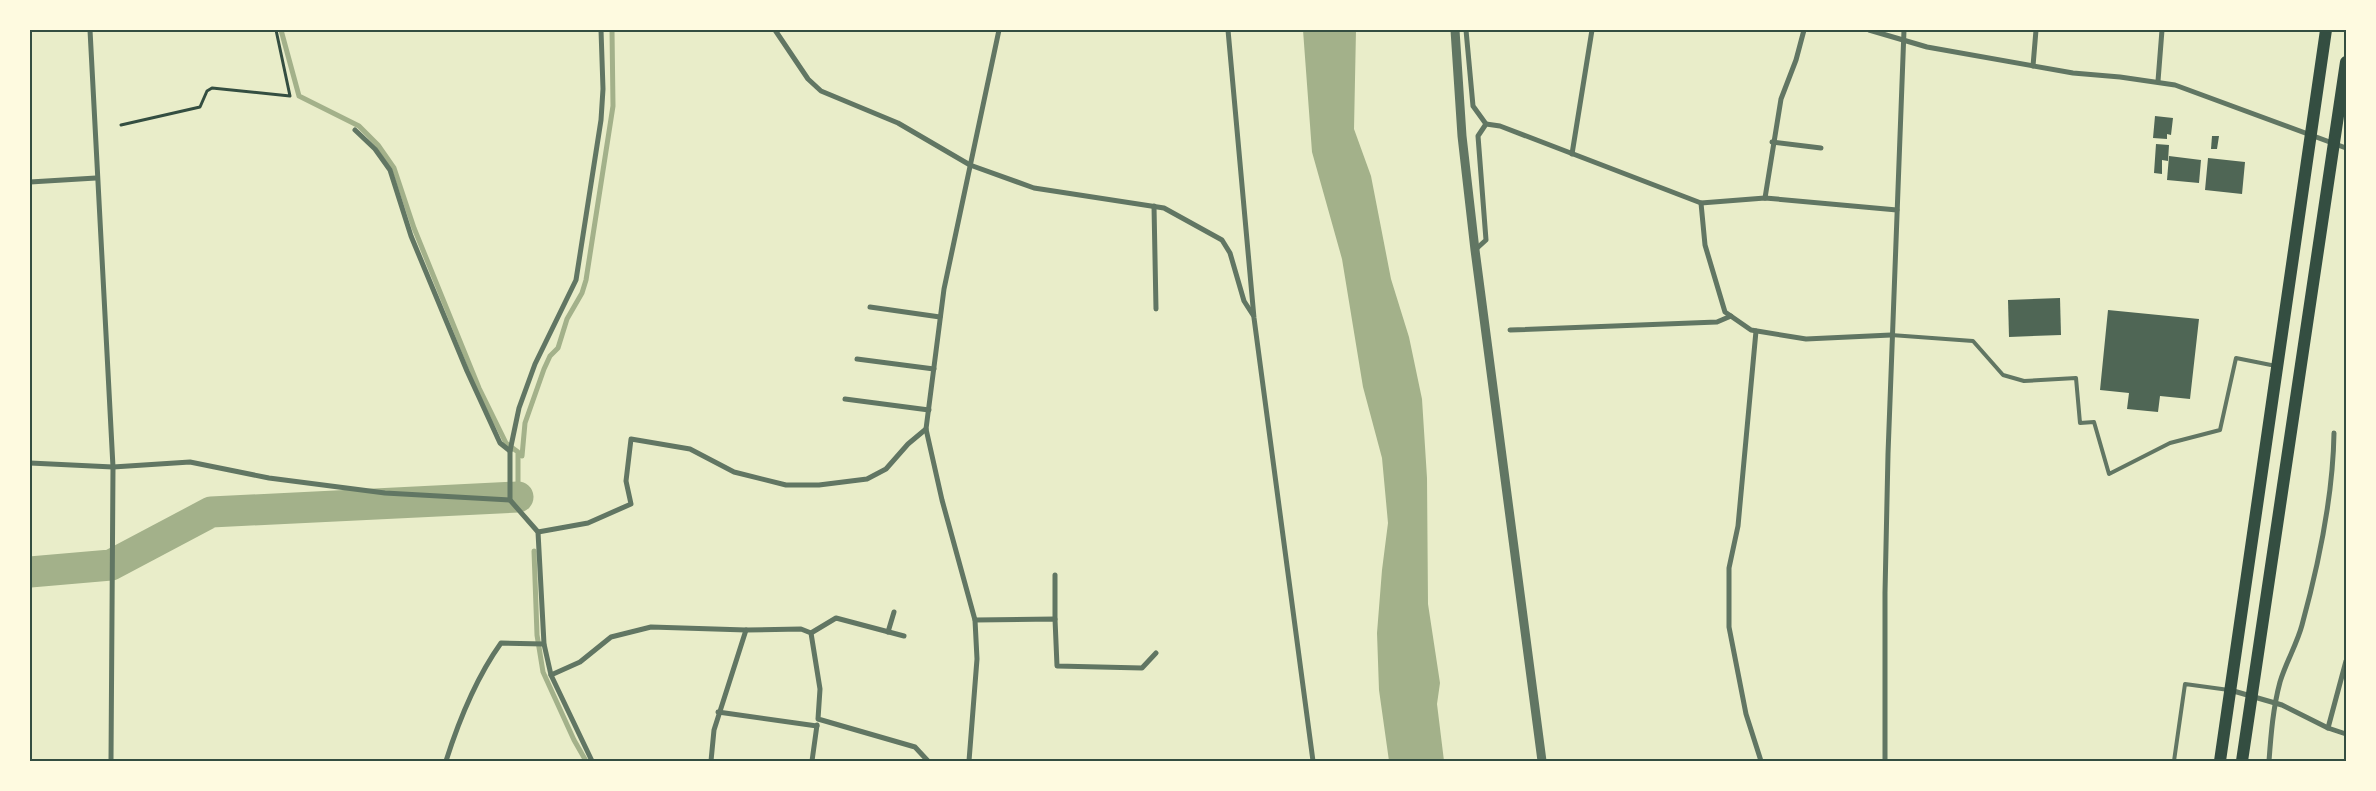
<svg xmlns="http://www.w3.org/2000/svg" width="2376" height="791" font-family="Cabin,sans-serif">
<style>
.water{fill:#a3b18a}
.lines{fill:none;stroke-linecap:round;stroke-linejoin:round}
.stream{stroke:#a3b18a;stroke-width:5}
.river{stroke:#a3b18a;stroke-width:31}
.building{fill:#4f6655}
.path{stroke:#344e41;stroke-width:3}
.service{stroke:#617663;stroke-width:4}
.minor{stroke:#617663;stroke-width:5}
.tertiary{stroke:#617663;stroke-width:9}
.primary{stroke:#344e41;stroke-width:12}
.neatline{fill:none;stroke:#344e41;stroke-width:2}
</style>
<rect width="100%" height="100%" fill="#e9edc9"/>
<path class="water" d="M1303 30H1356L1354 129 1371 176 1391 279 1409 337 1422 399 1427 478 1428 604 1440 683 1437 704 1444 761H1389L1379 690 1377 633 1382 570 1388 523 1382 458 1363 387 1342 259 1312 152Z"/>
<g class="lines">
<g class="stream">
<path d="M281 30 299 96 359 126 378 145 394 168 414 228 479 388 506 443 518 452V497"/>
<path d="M522 456 525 423 544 369 550 356 558 348 567 319 582 293 586 280 613 106 612 30"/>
<path d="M534 551 537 635 543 672 574 740 586 761"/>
</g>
<path class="river" d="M30 572 111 565 211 512 518 497"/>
</g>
<g class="building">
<path d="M2155 116 2173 118 2171 135 2167 134V139L2153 138Z"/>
<path d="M2212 136H2219L2217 149H2211Z"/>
<path d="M2156 144 2169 145 2168 161 2162 160V174L2154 173Z"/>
<path d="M2169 156 2201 160 2199 183 2167 180Z"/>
<path d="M2208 158 2245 162 2242 194 2205 190Z"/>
<path d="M2060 298 2061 335 2009 337 2008 300Z"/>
<path d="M2108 310 2199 319 2190 399 2160 396 2158 412 2127 409 2129 393 2100 390Z"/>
</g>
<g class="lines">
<path class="path" d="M121 125 200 107 207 91 212 88 290 96 276 30"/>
<g class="service">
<path d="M1891 335 1973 341 2003 375 2024 381 2076 378 2080 423 2094 422 2109 474 2170 443 2220 430 2236 358 2276 366"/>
<path d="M2174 761 2185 684 2229 690"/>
</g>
<g class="minor">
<path d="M90 30 113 467 111 761"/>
<path d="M775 30 808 79 821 91 898 123 970 165 1034 188 1164 208 1222 240 1230 253 1244 301 1253 315"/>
<path d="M1228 30 1254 318 1313 761"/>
<path d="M1466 30 1473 106 1486 124"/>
<path d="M1869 30 1927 47 2073 73 2120 77 2175 85 2346 148"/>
<path d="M2033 66 2036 30"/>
<path d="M2158 81 2162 30"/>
<path d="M355 130 375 149 390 170 411 236 467 371 500 443 510 451"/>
<path d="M1772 142 1821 148"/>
<path d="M1572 154 1592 30"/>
<path d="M30 182 96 178"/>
<path d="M1765 198 1781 99 1796 60 1804 30"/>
<path d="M1701 203 1705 245 1725 312 1751 330 1806 339 1891 335"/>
<path d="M1154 206 1156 309"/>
<path d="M1475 250 1486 240 1478 136 1486 124 1500 126 1701 203 1765 198 1897 210"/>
<path d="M870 307 940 317"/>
<path d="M1510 330 1717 322 1731 316"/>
<path d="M1756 331 1738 526 1729 568V627L1746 714 1761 761"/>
<path d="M857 359 934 369"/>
<path d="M845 399 929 410"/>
<path d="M30 463 113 467 190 462 269 478 385 493 510 500"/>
<path d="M538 532 588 523 631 504 626 481 631 439 690 449 734 472 786 485H819L867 479 886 469 908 444 926 429"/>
<path d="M1055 575V619"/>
<path d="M975 620 1055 619 1057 666 1142 668 1156 653"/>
<path d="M888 632 894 612"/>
<path d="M811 633 836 618 904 636"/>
<path d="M551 675 580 662 611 637 651 627 746 630 801 629 811 633 820 689 818 719 915 747 928 761"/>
<path d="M2230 690 2282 705 2328 728 2346 734"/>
<path d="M718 712 817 726"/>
<path d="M2328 728 2346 661"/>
<path d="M446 761C459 720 476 678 501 643L544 644"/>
<path d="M592 761 551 675 544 644 538 532 510 500V451L519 408 535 364 576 280 601 120 603 89 601 30"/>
<path d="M711 761 714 730 746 630"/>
<path d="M812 761 817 725"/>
<path d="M969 761 977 659 975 620 942 500 926 429 944 289 999 30"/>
<path d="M1885 761V593L1888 454 1904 30"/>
<path d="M2269 761C2271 734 2273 708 2280 682 2286 662 2297 644 2302 625 2319 563 2333 497 2334 433"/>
</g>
<path class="tertiary" d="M1455 30 1462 136 1475 250 1542 761"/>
<g class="primary">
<path d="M2220 761 2326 30"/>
<path d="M2242 761 2346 62"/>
</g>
</g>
<rect width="2376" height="791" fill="none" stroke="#fefae0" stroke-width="62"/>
<rect x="31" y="31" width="2314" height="729" class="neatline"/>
</svg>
